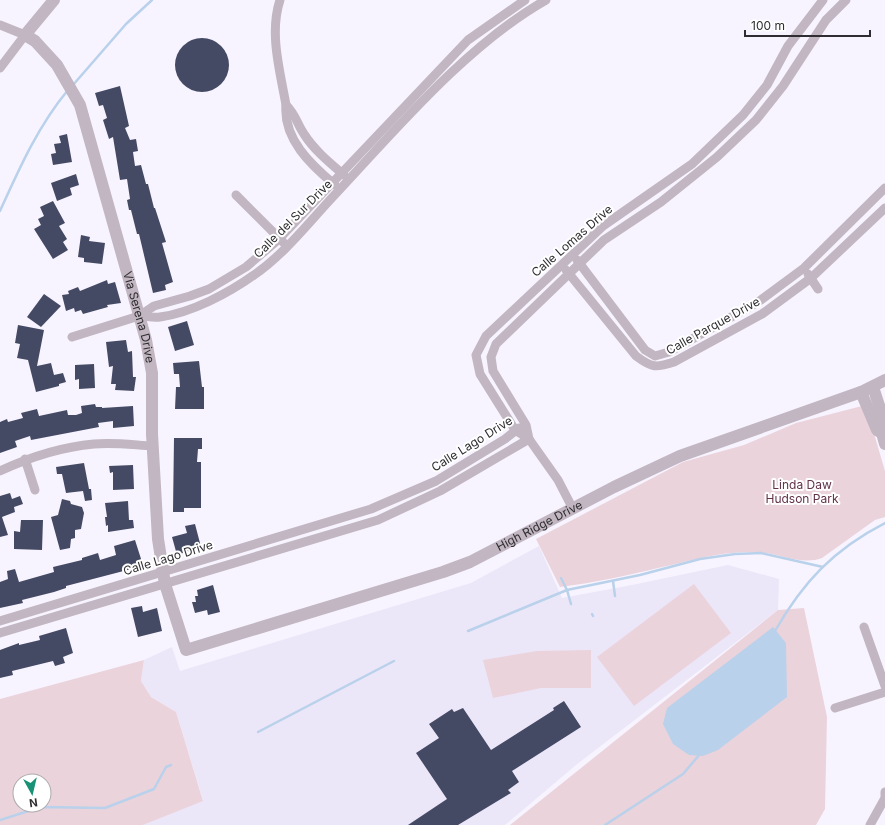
<svg xmlns="http://www.w3.org/2000/svg" width="885" height="825" font-family="Inter,sans-serif">
<style>
.built{fill:#ece6f9}
.green{fill:#ebd3dc;fill-rule:evenodd}
.water{fill:#b9d1ea}
.lines{fill:none;stroke-linecap:round;stroke-linejoin:round}
.stream{stroke:#b9d1ea;stroke-width:2.5}
.building{fill:#454a64}
.minor{stroke:#c1b6c1;stroke-width:9}
.tertiary{stroke:#c1b6c1;stroke-width:12}
.labels{text-anchor:middle;stroke-width:4;stroke-linejoin:round;paint-order:stroke}
.street-label{font-size:12px;fill:#2f2d31;stroke:#fff}
.park-label{font-size:12px;fill:#623248;stroke:#fff}
</style>
<rect width="100%" height="100%" fill="#f7f4ff"/>
<path class="built" d="M539 546 562 598 632 585 728 565 779 579 778 610 576 765 505 825H143L203 800 176 712 151 697 141 681 144 660 172 647 180 671 471 583Z"/>
<g class="green">
<path d="M862 406 870 420 885 471V517L875 520 822 558C800 566 777 552 754 552 721 551 690 561 658 568 625 576 593 583 560 587L536 539 683 462 744 445 796 423Z"/>
<path d="M694 584 731 633 634 706 597 657Z"/>
<path d="M804 608 827 717 825 809 816 825H510L778 610Z"/>
<path d="M591 650V688H541L493 698 483 660 537 651Z"/>
<path d="M144 660 141 681 151 697 176 712 203 801 143 825H0V699ZM20 781H44V805H20Z"/>
</g>
<path class="water" d="M773 627 786 643 787 697 718 750 703 756 689 755 673 744 663 724 667 708Z"/>
<g class="lines">
<g class="stream">
<path d="M73 85 126 24 152 0"/>
<path d="M0 211C19 169 38 126 68 90"/>
<path d="M561 578 567 590 571 604"/>
<path d="M613 581 615 596"/>
<path d="M592 614 593 616"/>
<path d="M468 631 567 590 640 575 700 559 735 554 761 553 823 567"/>
<path d="M775 631C803 582 834 549 885 523"/>
<path d="M258 732 394 661"/>
<path d="M0 820 41 807 105 808 154 789 166 767 171 765"/>
<path d="M605 825 683 774 700 754"/>
</g>
</g>
<g class="building">
<circle cx="202" cy="65" r="27"/>
<path d="M120 86 129 126 125 128 130 140 136 139 138 151 133 152 135 166 141 165 146 184H148L154 208H155L166 242 162 243 173 282 165 285 166 290 153 293 139 234H137L131 210H129L127 200 130 199 127 179 120 180 113 137 109 139 103 120 107 118 103 105 99 106 95 93Z"/>
<path d="M67 134 72 162 53 165 51 154 56 153 54 144 61 143 59 136Z"/>
<path d="M76 174 79 185 70 188 72 195 57 201 51 183Z"/>
<path d="M53 201 65 223 59 226 67 239 63 242 68 250 53 259 34 229 41 225 38 219 44 216 40 207Z"/>
<path d="M81 235 90 237 89 241 105 243 102 264 84 262V258L78 257Z"/>
<path d="M107 280 108 284 115 282 121 303 107 305 108 307 83 314 81 310 75 312 74 308 66 311 62 295 69 294 68 291 78 287 80 291Z"/>
<path d="M44 294 61 306 41 327 27 317Z"/>
<path d="M187 321 194 345 175 351 168 327Z"/>
<path d="M18 325 44 330 37 366 51 363 54 375 63 373 66 382 59 384V386L36 392 28 360 17 358 20 344 15 343Z"/>
<path d="M126 340 128 352 132 351 133 377H136L134 391 115 390 116 384H111L113 366 109 367 106 342Z"/>
<path d="M199 361 202 387H204V409H175L176 387H180L179 374H174L173 363Z"/>
<path d="M94 364 95 388 79 389V379L75 380V365Z"/>
<path d="M95 404 96 407H102V408L133 406 134 426 113 428V421L98 423 99 427 31 440 30 436 15 441 17 447 0 453V422L7 419 8 422 23 418 21 413 37 409 39 416 67 410 68 415H76L82 413 81 406Z"/>
<path d="M174 438H202V449H198L197 462H201V508H184V512H173Z"/>
<path d="M84 463 89 489H91L92 500 85 501 83 491 66 493 62 474H57L56 467Z"/>
<path d="M133 465 134 489 113 490V472L110 473 109 466Z"/>
<path d="M10 493 12 499 20 496 23 504 14 507 15 512 2 517 8 535 0 537V496Z"/>
<path d="M62 499 70 501 71 504 82 507 84 513 81 529 75 530V538L71 539 70 548 60 550 51 517 58 515Z"/>
<path d="M128 501 129 520H133L134 528 108 532V525L106 526 105 517H107L105 503Z"/>
<path d="M21 520H43L42 550 14 549V531L20 532Z"/>
<path d="M195 524 201 547 177 555 172 537 187 533 185 526Z"/>
<path d="M135 540 142 562 138 563 139 567 66 586V588L54 592 22 600 23 603 0 608V582L8 579 7 571 15 569 19 582 54 572 53 567 82 560V558L98 553 100 560 116 555 114 546Z"/>
<path d="M213 585 220 612 208 615 207 610 195 613 192 602H196L195 596H198L197 590Z"/>
<path d="M142 606 143 612 157 608 162 631 138 637 131 608Z"/>
<path d="M66 628 73 653 63 657 65 663 55 666 53 661 12 671 13 675 0 678V650L19 643V645L40 640 39 636Z"/>
<path d="M564 701 581 727 512 771 519 782 508 790 511 793 458 825H408L447 799 416 753 439 738 429 724 452 709 454 712 463 708 491 750 554 710 553 708Z"/>
</g>
<g class="lines">
<g class="minor">
<path d="M280 0C269 33 280 71 286 105 283 139 311 165 335 185"/>
<path d="M0 25 25 35 0 68"/>
<path d="M286 105C296 115 297 124 304 134 314 150 330 163 344 175"/>
<path d="M236 195 283 242"/>
<path d="M577 260 645 350 655 356 669 352 758 302 804 268 885 188"/>
<path d="M566 270 636 356C652 368 656 368 674 362L762 314 811 278 885 208"/>
<path d="M808 274 818 289"/>
<path d="M139 316C146 316 153 318 160 317 191 313 229 293 254 275 282 256 306 226 329 201 393 133 465 46 546 0"/>
<path d="M72 337 139 316 154 306 190 296 209 289 246 267 279 239 468 40 525 0"/>
<path d="M529 439 515 430 480 374 476 355 486 336 603 226 692 164 743 115 767 85 788 46 823 0"/>
<path d="M25 459 35 490"/>
<path d="M0 471C30 457 61 447 94 444 113 442 134 445 153 446"/>
<path d="M573 509 558 480 529 439 526 425 493 371 491 357 496 344 604 240 661 202 717 157 756 120 783 86 826 20 846 0"/>
<path d="M0 621 371 509 436 481 505 439 519 428"/>
<path d="M864 627 885 686"/>
<path d="M0 633 378 520 440 491 529 439"/>
<path d="M835 708 885 692"/>
<path d="M870 825 885 798V792"/>
</g>
<g class="tertiary">
<path id="s1" d="M54 0 25 35 35 41 57 65 80 105 146 340 152 373V434L158 539 165 584 186 650 443 572 470 562 614 487 680 456 861 392 885 380"/>
<path d="M873 387 885 424"/>
<path d="M861 392 877 430 882 433 885 444"/>
</g>
</g>
<g class="labels">
<g class="street-label">
<text transform="translate(293 219) rotate(-45)" y="4">Calle del Sur Drive</text>
<text transform="translate(572 241) rotate(-41)" y="4">Calle Lomas Drive</text>
<text dy="4" stroke="none"><textPath href="#s1" startOffset="356">Via Serena Drive</textPath></text>
<text transform="translate(713 326) rotate(-29)" y="4">Calle Parque Drive</text>
<text transform="translate(472 444) rotate(-32)" y="4">Calle Lago Drive</text>
<text dy="4" stroke="none"><textPath href="#s1" startOffset="1070">High Ridge Drive</textPath></text>
<text transform="translate(168 558) rotate(-17)" y="4">Calle Lago Drive</text>
</g>
<g class="park-label">
<text x="802" y="489">Linda Daw<tspan x="802" dy="14">Hudson Park</tspan></text>
</g>
</g>
<g transform="translate(32 793) rotate(172)"><circle r="19" fill="#ffffff" stroke="#acabad"/>
<path d="M0-3L7 15L0 10L-7 15Z" fill="#189176"/>
<text y="-6" font-size="11" font-weight="bold" text-anchor="middle" fill="#2f2d31">N</text>
</g>
<path d="M745 30v6h125v-6" fill="none" stroke="#2f2d31" stroke-width="2"/>
<text x="751" y="30" font-size="12" fill="#2f2d31" stroke="#ffffff" stroke-width="3" paint-order="stroke">100 m</text>
</svg>
